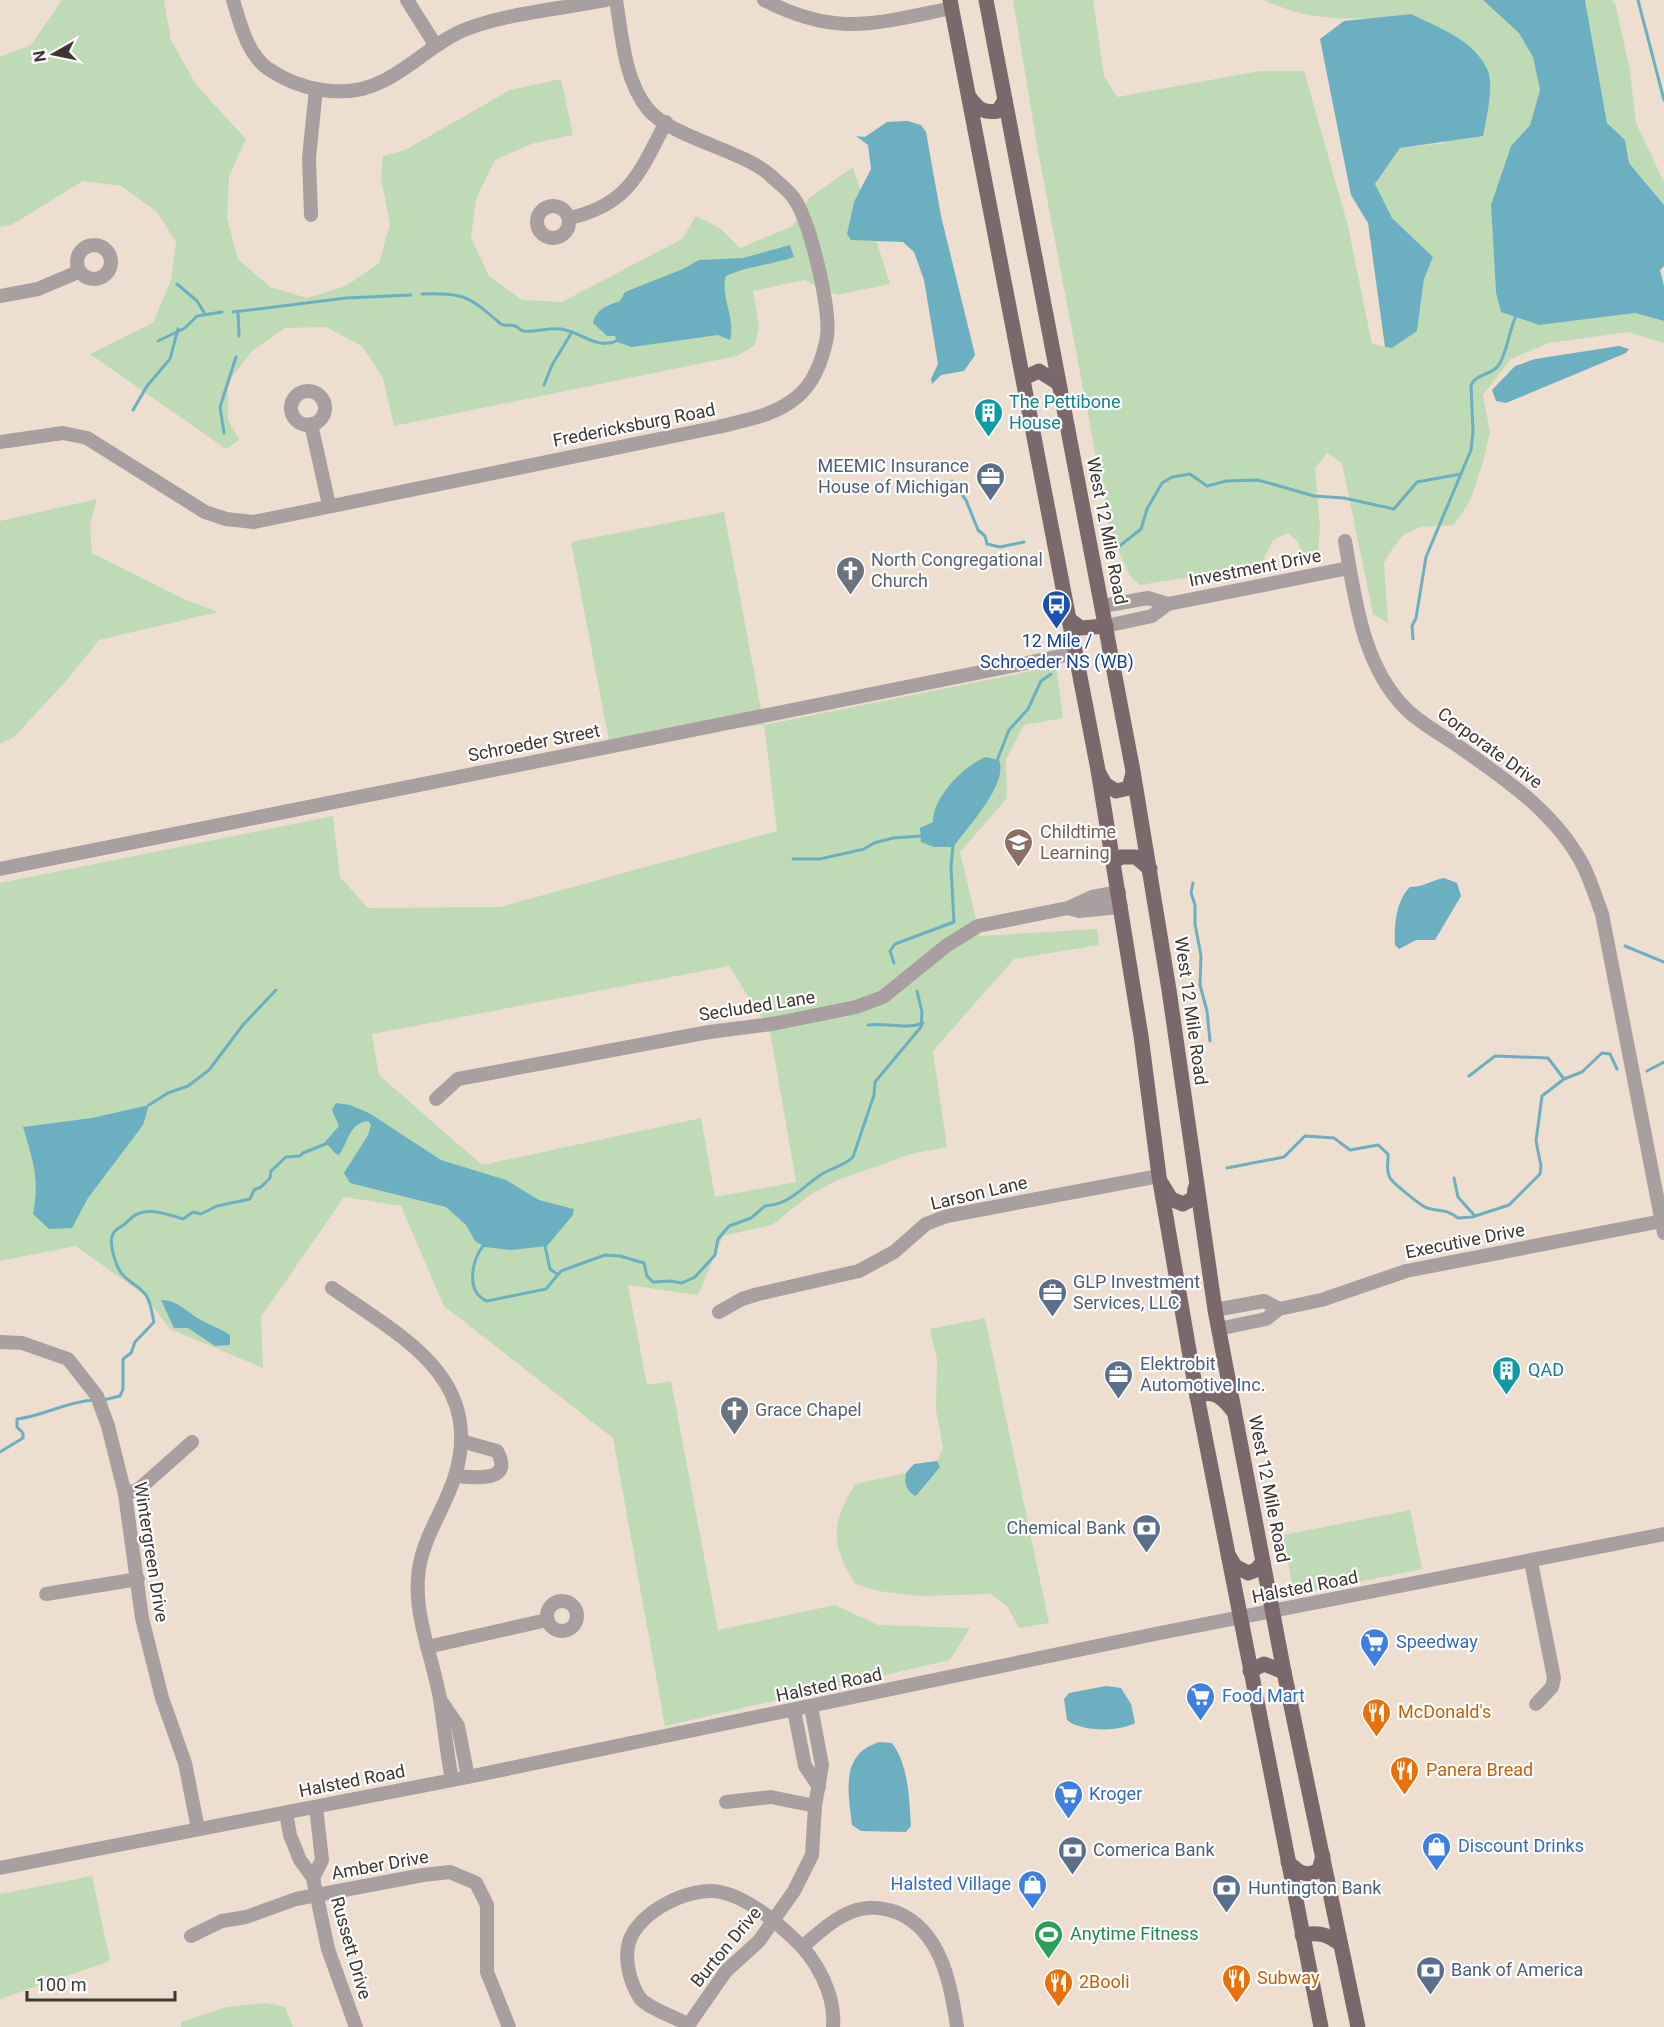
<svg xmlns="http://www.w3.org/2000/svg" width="1664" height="2027" font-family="Roboto,sans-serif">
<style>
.green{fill:#bedbb6;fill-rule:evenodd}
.water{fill:#6cafc0}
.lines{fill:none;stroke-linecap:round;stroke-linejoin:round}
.stream{stroke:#6cafc0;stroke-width:3}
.minor{stroke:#a99fa1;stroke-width:14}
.major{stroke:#7a686c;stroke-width:15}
.labels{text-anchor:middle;stroke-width:4.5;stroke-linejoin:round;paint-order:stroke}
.culture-label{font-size:18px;fill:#0d838f;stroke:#fff;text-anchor:start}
.street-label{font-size:18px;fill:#3d3631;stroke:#fff}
.service-label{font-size:18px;fill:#4e5e75;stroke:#fff;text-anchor:start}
.worship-label{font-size:18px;fill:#5b616d;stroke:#fff;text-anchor:start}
.transit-label{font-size:18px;fill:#164399;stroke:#fff}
.education-label{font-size:18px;fill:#785e54;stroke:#fff;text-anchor:start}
.shop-label{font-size:18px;fill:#366cbe;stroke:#fff;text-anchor:start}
.food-label{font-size:18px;fill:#c56008;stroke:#fff;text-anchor:start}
.leisure-label{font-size:18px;fill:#27864d;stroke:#fff;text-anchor:start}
</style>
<rect width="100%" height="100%" fill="#eedecf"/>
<g class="green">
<path d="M62 0H164L171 41 197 86 246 139 229 177 227 218 238 259 270 287 307 298 346 286 379 263 390 224 381 178 383 156 405 150 510 90 561 79 573 135 534 143 495 160 476 199 471 238 489 276 522 300 562 302 682 239 696 216 720 228 740 248 793 226 809 198 853 167 890 284 837 295 804 280 753 291 759 326 755 345 737 356 394 426 383 378 362 346 326 327 285 328 252 351 228 382V420L239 440 226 449 90 354 153 323 171 280 176 242 157 212 121 186 83 181 11 225 0 227V57L31 45Z"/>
<path d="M1013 0H1093L1104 76 1117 97 1260 71H1304L1348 226 1372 344 1392 348 1417 331 1424 278 1433 257 1392 218 1375 185 1400 148 1445 143 1412 14C1354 20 1318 24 1263 0H1483L1519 32 1533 57 1540 90 1530 125 1511 146 1491 205 1496 293 1501 312 1539 325 1635 313 1664 321V343L1628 332 1549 343 1511 359 1483 395 1490 432 1484 458 1471 499 1454 525 1420 527 1403 535 1391 551 1384 563 1388 623 1373 614 1342 463 1327 453 1315 468 1320 527 1318 557 1306 558 1297 541 1288 533 1273 540 1260 566 1140 585 1129 575 1110 531 1038 151Z"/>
<path d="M1585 0H1612L1616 6 1630 71 1636 123 1664 182V205L1629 163 1625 140 1607 123Z"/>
<path d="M97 499 90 525 92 553 179 597 218 612 99 640 66 681 14 737 0 744V521Z"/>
<path d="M724 512 764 725 1056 666 1063 718 1024 725 1006 759 1007 798 960 852 980 936 1097 929 1099 945 1014 959 933 1051 947 1147 911 1154 835 1181 810 1195 772 1225 723 1236 698 1295 628 1285 647 1385 671 1381 718 1630 835 1605 878 1625 970 1628 950 1660 665 1726 613 1438 444 1306 401 1206 344 1197 261 1317 263 1368 170 1329 143 1294 76 1246 0 1261V883L333 816 340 877 368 908 500 907 777 831 764 725 609 741 571 542ZM729 966 770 1031 796 1182 715 1197 701 1118 482 1165 379 1075 372 1034Z"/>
<path d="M985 1318 1049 1623 1019 1628 1007 1606 990 1594 920 1596 878 1591 855 1584C830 1542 831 1525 855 1484L906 1473 905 1479 919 1494 940 1467 937 1461 943 1448 936 1410 937 1360 930 1329Z"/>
<path d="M1410 1510 1422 1569 1294 1595 1283 1535Z"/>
<path d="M92 1876 110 1961 0 1999V1894Z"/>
<path d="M266 2003 285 2007 293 2027H181V2022L226 2007Z"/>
</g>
<g class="water">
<path d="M1483 0H1585L1607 123 1625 140 1629 163 1664 205V266L1660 270 1664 286V321L1635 313 1539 325 1501 312 1496 293 1491 205 1511 146 1530 125 1540 90 1533 57 1519 33Z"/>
<path d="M1411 14C1439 28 1475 40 1488 71 1494 86 1486 121 1483 136L1400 148 1375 184 1392 218 1433 257 1424 279 1417 331 1392 348 1385 347 1368 223 1351 195 1320 39 1344 21Z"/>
<path d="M908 121 921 125 926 132 941 216 975 355 964 371 941 375 932 384 931 379 938 364 924 280 914 252 903 242 851 240 847 234 854 202 871 169 868 145 856 136 865 137 887 122Z"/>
<path d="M790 245 794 257C771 265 747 266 726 276 720 297 736 318 730 340L718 335 632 347 617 342 615 336H607L593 323C596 309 608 305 620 301L625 292 683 269 699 260 743 258Z"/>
<path d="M1619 346 1629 349 1626 353 1506 403 1496 401 1492 390 1515 366 1535 359Z"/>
<path d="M986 757 999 760C1009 783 967 828 953 847H934L921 842 920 828 933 822C933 797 963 766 986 757Z"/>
<path d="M1444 878 1457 883 1461 896 1435 940H1416L1399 949 1395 945C1394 926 1396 900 1410 887 1424 887 1432 880 1444 878Z"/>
<path d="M336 1103 350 1105 369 1113 441 1160 506 1180 539 1200 574 1209 573 1215 547 1246 511 1250 485 1247 475 1241 466 1225 446 1207 350 1183 344 1173 368 1135 371 1125 368 1121C349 1123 348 1143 339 1155L336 1154 325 1142 339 1126 332 1110Z"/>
<path d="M149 1105 143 1125 88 1198 72 1228 49 1229 33 1214C40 1179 33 1161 23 1127L92 1118Z"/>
<path d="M161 1300C177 1300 186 1311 199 1319 209 1325 220 1328 230 1335V1345L215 1346 188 1328H174Z"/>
<path d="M937 1461 940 1467 918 1494 915 1496C906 1490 904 1483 906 1473L914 1464Z"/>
<path d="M1106 1686 1121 1688 1131 1704 1135 1723C1119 1732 1081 1732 1067 1720L1064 1699 1069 1693Z"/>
<path d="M880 1742 892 1743C909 1766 909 1799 911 1826L906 1832 861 1831 852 1825C848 1792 840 1753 880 1742Z"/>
</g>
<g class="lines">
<g class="stream">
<path d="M1638 0 1664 100"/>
<path d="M177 284 197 301 205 314"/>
<path d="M422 294C466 293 468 296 501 324 507 327 510 324 515 326 518 327 520 330 523 331 535 333 548 327 561 329 582 332 597 351 619 340"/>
<path d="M233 312 346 298 411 295"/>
<path d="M238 312 239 336"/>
<path d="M158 341 185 328 197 316 222 312"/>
<path d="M544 385 552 365 572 332"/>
<path d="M133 410 147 386 170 359 178 329"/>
<path d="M224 433 220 407 236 357"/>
<path d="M952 481 966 500 978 530 985 536 987 544 1000 547 1024 542"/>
<path d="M1117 548 1141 529 1147 509 1162 483 1172 477 1190 474 1207 486 1226 481 1258 480 1314 496 1344 498 1394 509 1417 482 1461 474"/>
<path d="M1413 639 1412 626 1416 618 1426 557 1471 450 1473 432 1471 385C1477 373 1490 376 1498 366 1507 354 1509 330 1516 316"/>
<path d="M996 763 1009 730 1028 709 1041 681 1051 674"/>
<path d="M793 859H820L864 849 874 843 893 838 922 836"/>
<path d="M1193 883 1191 893 1195 905V924L1201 956 1200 985 1207 1011 1210 1041"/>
<path d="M1625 946 1664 962"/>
<path d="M894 963 890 951 895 944 954 922 951 867 953 845"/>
<path d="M868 1025C887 1022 905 1030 923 1023"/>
<path d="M1647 1071 1664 1062"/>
<path d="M1469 1076 1495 1056 1548 1058 1564 1079"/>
<path d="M149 1105 168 1093 188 1086 209 1070 243 1025 276 990"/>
<path d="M1227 1168 1284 1157 1305 1136 1334 1138 1350 1150 1378 1145 1388 1154C1389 1163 1385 1169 1390 1178 1393 1183 1421 1206 1427 1208 1441 1212 1444 1208 1458 1218L1472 1217 1509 1205 1540 1174 1541 1166 1536 1141 1542 1096 1564 1079 1582 1072 1602 1053 1610 1054 1617 1069"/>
<path d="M1454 1178 1458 1197 1475 1216"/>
<path d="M483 1246C472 1260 465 1292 487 1301L546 1289 561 1271 605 1255 620 1256 644 1263 647 1276 653 1282 671 1281 682 1283 695 1277 715 1255 718 1239 729 1226 751 1218 765 1206C790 1204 799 1190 819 1176 829 1168 843 1167 853 1157L874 1095 875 1082 921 1027 922 1012 917 991"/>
<path d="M545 1246 550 1269 557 1274"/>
<path d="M103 1400 120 1396 123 1389V1359L131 1353 135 1342 154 1322C152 1314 151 1303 146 1295 139 1286 129 1282 122 1274 116 1267 108 1242 113 1234 115 1228 123 1227 127 1222 143 1204 164 1213 183 1219L193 1212 201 1214 217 1206 250 1199 254 1190 261 1187 270 1178 271 1171 286 1157 300 1156 303 1153 328 1143"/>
<path d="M0 1452 23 1438V1433L17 1427V1419C44 1416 64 1402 94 1400"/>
</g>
<g class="minor">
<path d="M233 0C240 23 247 53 267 68 300 91 347 100 383 81 412 67 435 42 464 30 506 13 562 9 606 0"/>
<path d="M407 0 436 46"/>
<path d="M764 0C837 38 876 23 952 8"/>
<circle cx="553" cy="222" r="16"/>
<path d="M311 215 309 158 316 89"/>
<path d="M569 218C629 205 640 172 666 122"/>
<circle cx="94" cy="262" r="17"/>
<path d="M0 296 38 289 78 272"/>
<circle cx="308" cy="408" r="17"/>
<path d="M311 424 329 505"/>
<path d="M0 442 63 433 87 438 205 512 226 519 254 522 718 427C746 420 774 416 797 397 814 383 823 358 827 337 831 309 810 220 793 197 787 189 777 182 770 175 742 150 669 137 647 108 624 79 622 35 616 0"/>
<path d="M1345 541C1355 598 1362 665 1406 709 1421 724 1444 736 1461 748 1509 782 1556 813 1584 867 1591 882 1596 898 1602 914L1664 1233"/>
<path d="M1103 606 1148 598 1168 604"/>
<path d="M1106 626 1152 616 1168 604 1349 568"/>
<path d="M0 869 1076 653"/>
<path d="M1068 908 1079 911 1121 907"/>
<path d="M436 1099 458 1079 709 1032 772 1024 856 1007 883 997 946 946 978 926 1068 908 1092 897 1119 892"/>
<path d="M332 1288C400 1336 485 1377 455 1476 444 1511 420 1541 418 1578 415 1619 433 1659 440 1699 444 1726 447 1753 452 1780"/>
<path d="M1215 1310 1264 1301 1279 1309"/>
<path d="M719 1312 742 1299 758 1294 859 1271 894 1252 926 1224 947 1216 1159 1176"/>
<path d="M1218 1329 1266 1319 1279 1309 1321 1300 1406 1271 1662 1221"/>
<path d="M0 1342 22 1343 68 1359 97 1396 108 1426 125 1494 142 1618 162 1698 185 1763 198 1829"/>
<path d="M455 1476C473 1477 515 1484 497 1451L461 1441"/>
<path d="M125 1494 139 1489 192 1442"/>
<path d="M1531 1562 1554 1678 1552 1687 1536 1704"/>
<path d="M46 1594 138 1579"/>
<circle cx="562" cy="1616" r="15"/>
<path d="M427 1647 547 1620"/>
<path d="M441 1701 458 1726 468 1777"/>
<path d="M794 1710 805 1766 819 1787"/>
<path d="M726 1802 771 1797 815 1806"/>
<path d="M286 1813 290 1835 300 1860 313 1878 328 1949 356 2027"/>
<path d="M0 1868 468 1777 1160 1633 1664 1534"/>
<path d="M313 1878 322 1860 316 1807"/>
<path d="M191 1936 222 1921 246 1917 296 1899 423 1875 450 1872 476 1883 487 1905V1972L509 2027"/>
<path d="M803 1946C818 1934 833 1919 851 1912 867 1906 880 1907 896 1912 941 1930 951 1984 957 2027"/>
<path d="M688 2024C678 2019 646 2007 640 1998 630 1983 624 1960 629 1942 639 1911 690 1886 720 1892 747 1897 774 1920 793 1938 816 1958 836 1995 833 2027"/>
<path d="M687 2027 726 1971 759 1941 794 1891 812 1855 815 1806 822 1765 811 1707"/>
</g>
<g class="major">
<path d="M950 0 1098 770 1141 1036 1159 1176 1196 1391 1321 2027"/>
<path d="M986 0 1133 771 1169 990 1215 1310 1284 1672 1358 2027"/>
<path d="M970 98C978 109 983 113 998 111L1005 100"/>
<path d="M1024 378 1039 371 1058 383"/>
<path d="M1070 620 1081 628 1106 626"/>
<path d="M1099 773 1105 784 1116 791 1129 788 1133 773"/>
<path d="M1114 862 1121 857H1136L1150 869"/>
<path d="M1162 1184 1171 1199 1183 1204 1194 1198 1195 1188"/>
<path d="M1197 1397C1213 1387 1224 1399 1234 1412"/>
<path d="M1229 1556 1235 1566 1248 1573 1256 1570 1263 1562"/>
<path d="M1250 1671 1264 1664 1284 1672"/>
<path d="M1288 1862C1298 1872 1306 1878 1319 1870L1323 1856"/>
<path d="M1302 1935C1319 1932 1326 1934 1339 1943"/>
</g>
</g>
<defs>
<symbol id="building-pin" viewBox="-11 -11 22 30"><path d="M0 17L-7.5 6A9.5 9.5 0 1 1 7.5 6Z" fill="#0f9aa8" stroke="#fff"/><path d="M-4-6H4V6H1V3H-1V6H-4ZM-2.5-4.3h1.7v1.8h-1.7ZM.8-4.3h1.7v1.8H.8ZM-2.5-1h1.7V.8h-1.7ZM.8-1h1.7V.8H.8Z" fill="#fff"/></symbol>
<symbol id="office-pin" viewBox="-11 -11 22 30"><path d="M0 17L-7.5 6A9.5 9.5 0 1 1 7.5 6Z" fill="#5c6f8a" stroke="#fff"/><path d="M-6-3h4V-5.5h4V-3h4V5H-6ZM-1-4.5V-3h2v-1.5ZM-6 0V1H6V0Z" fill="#fff"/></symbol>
<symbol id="church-pin" viewBox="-11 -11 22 30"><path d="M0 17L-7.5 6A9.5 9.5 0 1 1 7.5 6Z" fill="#6b7280" stroke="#fff"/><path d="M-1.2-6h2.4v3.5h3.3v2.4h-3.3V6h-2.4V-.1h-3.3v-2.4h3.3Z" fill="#fff"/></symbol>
<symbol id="bus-pin" viewBox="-11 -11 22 30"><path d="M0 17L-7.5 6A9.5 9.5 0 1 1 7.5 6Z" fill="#1a4fb4" stroke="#fff"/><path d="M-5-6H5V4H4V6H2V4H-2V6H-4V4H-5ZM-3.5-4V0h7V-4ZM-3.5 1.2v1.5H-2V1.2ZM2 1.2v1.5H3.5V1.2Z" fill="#fff"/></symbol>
<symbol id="school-pin" viewBox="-11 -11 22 30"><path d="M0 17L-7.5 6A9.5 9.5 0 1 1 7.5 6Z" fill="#8d6e63" stroke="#fff"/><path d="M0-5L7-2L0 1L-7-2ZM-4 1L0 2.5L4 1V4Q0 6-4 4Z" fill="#fff"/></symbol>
<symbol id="bank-pin" viewBox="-11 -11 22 30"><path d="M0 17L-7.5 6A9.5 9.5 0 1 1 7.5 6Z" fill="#5c6f8a" stroke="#fff"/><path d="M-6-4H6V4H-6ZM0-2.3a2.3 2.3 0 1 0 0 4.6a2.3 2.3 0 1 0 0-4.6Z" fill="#fff"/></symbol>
<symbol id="supermarket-pin" viewBox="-11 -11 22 30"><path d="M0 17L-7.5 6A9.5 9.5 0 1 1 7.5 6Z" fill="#3f7fe0" stroke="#fff"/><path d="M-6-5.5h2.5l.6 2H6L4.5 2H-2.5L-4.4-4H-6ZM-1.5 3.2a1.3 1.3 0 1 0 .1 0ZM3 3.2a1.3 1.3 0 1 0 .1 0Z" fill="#fff"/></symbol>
<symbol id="restaurant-pin" viewBox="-11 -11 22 30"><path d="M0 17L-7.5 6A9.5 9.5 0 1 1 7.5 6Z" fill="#e8710a" stroke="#fff"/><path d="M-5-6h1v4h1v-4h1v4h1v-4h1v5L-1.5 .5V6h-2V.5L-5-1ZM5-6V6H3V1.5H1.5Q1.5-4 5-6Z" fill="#fff"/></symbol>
<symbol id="shop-pin" viewBox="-11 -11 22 30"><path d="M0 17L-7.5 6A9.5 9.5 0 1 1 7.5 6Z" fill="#3f7fe0" stroke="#fff"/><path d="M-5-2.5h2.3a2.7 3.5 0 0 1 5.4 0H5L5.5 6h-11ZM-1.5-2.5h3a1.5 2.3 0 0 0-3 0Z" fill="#fff"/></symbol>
<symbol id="stadium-pin" viewBox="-11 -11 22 30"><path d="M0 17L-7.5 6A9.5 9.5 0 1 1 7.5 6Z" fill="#2e9e5b" stroke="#fff"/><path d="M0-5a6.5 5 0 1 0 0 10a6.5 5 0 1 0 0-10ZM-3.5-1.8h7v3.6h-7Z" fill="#fff"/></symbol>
</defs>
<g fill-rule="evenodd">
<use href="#building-pin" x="972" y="396" width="33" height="45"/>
<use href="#office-pin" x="974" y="460" width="33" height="45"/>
<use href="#church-pin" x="834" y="554" width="33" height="45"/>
<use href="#bus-pin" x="1040" y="588" width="33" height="45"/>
<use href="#school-pin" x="1002" y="826" width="33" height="45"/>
<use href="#office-pin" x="1036" y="1276" width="33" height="45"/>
<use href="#building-pin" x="1490" y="1354" width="33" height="45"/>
<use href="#office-pin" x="1102" y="1358" width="33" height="45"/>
<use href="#church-pin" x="718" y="1394" width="33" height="45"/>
<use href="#bank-pin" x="1130" y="1512" width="33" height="45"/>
<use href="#supermarket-pin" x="1358" y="1626" width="33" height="45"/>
<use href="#supermarket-pin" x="1184" y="1680" width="33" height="45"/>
<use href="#restaurant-pin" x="1360" y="1696" width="33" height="45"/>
<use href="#restaurant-pin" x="1388" y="1754" width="33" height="45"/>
<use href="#supermarket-pin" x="1052" y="1778" width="33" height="45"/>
<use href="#shop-pin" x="1420" y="1830" width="33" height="45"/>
<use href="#bank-pin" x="1056" y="1834" width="33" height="45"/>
<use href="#shop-pin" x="1016" y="1868" width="33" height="45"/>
<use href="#bank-pin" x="1210" y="1872" width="33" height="45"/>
<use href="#stadium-pin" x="1032" y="1918" width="33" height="45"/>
<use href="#bank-pin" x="1414" y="1954" width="33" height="45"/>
<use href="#restaurant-pin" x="1220" y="1962" width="33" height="45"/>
<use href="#restaurant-pin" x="1042" y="1966" width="33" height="45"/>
</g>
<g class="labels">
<g class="culture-label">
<text x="1009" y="408">The Pettibone<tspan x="1009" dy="21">House</tspan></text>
<text x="1528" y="1376">QAD</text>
</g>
<g class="street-label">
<text transform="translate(634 425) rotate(-11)" y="6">Fredericksburg Road</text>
<text transform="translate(1107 531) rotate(79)" y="6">West 12 Mile Road</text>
<text transform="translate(1255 568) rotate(-11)" y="6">Investment Drive</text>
<text transform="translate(534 743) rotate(-11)" y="6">Schroeder Street</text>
<text transform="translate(1490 748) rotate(36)" y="6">Corporate Drive</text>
<text transform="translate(757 1006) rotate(-9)" y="6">Secluded Lane</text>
<text transform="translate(1191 1011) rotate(82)" y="6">West 12 Mile Road</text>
<text transform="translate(979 1193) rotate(-13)" y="6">Larson Lane</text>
<text transform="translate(1465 1241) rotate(-11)" y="6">Executive Drive</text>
<text transform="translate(1269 1489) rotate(79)" y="6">West 12 Mile Road</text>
<text transform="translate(151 1552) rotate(81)" y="6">Wintergreen Drive</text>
<text transform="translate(1305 1587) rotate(-11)" y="6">Halsted Road</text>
<text transform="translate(829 1685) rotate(-12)" y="6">Halsted Road</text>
<text transform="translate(352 1781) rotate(-11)" y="6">Halsted Road</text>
<text transform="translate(380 1865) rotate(-10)" y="6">Amber Drive</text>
<text transform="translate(726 1947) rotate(-50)" y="6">Burton Drive</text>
<text transform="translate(351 1948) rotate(74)" y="6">Russett Drive</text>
</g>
<g class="service-label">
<text x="969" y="472" text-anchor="end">MEEMIC Insurance<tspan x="969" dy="21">House of Michigan</tspan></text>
<text x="1073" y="1288">GLP Investment<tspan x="1073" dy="21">Services, LLC</tspan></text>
<text x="1140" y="1370">Elektrobit<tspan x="1140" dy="21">Automotive Inc.</tspan></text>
<text x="1126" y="1534" text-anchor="end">Chemical Bank</text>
<text x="1093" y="1856">Comerica Bank</text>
<text x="1248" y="1894">Huntington Bank</text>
<text x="1451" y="1976">Bank of America</text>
</g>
<g class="worship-label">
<text x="871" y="566">North Congregational<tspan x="871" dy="21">Church</tspan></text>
<text x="755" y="1416">Grace Chapel</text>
</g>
<g class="transit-label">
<text x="1057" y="647">12 Mile /<tspan x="1057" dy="21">Schroeder NS (WB)</tspan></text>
</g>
<g class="education-label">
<text x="1040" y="838">Childtime<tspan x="1040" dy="21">Learning</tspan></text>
</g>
<g class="shop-label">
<text x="1396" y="1648">Speedway</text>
<text x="1222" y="1702">Food Mart</text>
<text x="1089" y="1800">Kroger</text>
<text x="1458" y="1852">Discount Drinks</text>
<text x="1011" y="1890" text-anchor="end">Halsted Village</text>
</g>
<g class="food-label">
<text x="1398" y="1718">McDonald's</text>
<text x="1426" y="1776">Panera Bread</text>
<text x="1257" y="1984">Subway</text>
<text x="1079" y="1988">2Booli</text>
</g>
<g class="leisure-label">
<text x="1070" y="1940">Anytime Fitness</text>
</g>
</g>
<g transform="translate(54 54) rotate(261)" stroke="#ffffff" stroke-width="4.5" paint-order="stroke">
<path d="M0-4.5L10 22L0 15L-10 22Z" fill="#3d3631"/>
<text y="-9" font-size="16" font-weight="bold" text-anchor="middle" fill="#3d3631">N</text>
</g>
<path d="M27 1991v9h148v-9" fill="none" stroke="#3d3631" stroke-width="3"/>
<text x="36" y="1991" font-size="18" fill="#3d3631" stroke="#ffffff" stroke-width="4.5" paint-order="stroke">100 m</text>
</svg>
